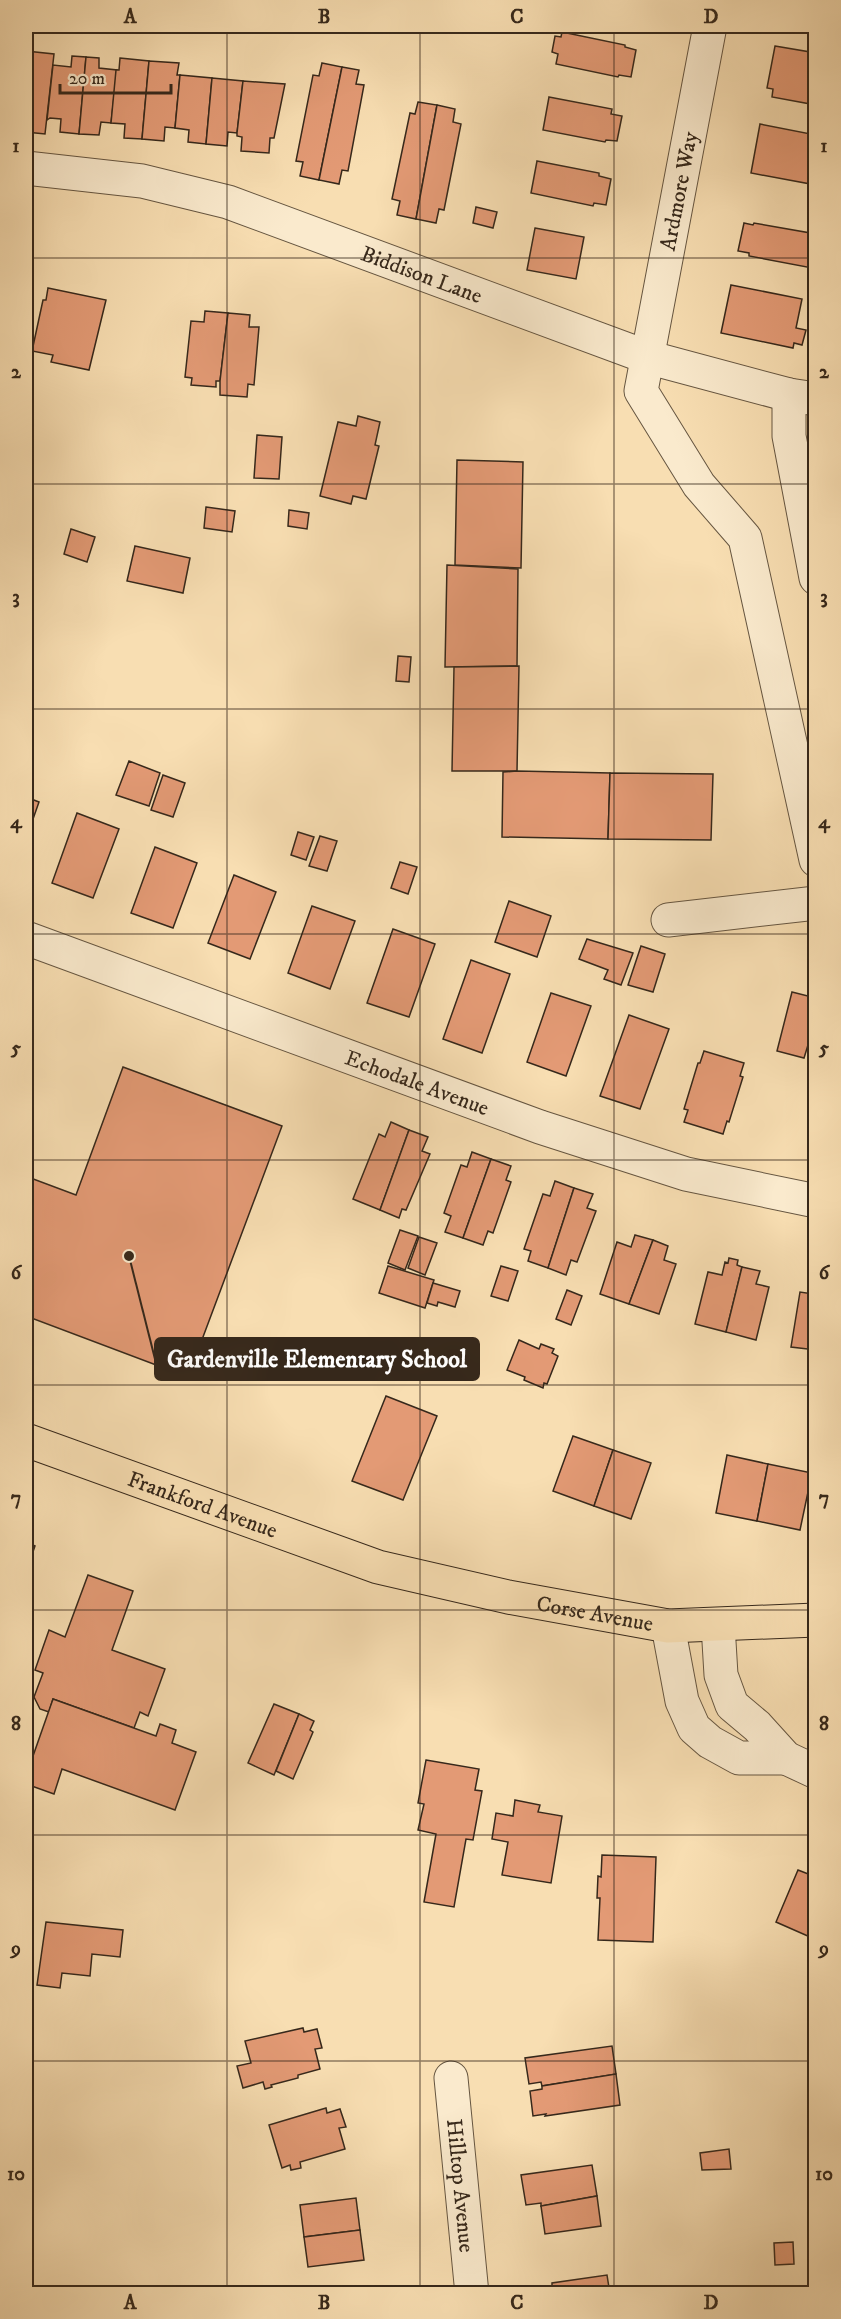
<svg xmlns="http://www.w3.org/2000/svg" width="841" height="2319" font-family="'IM FELL DW Pica',serif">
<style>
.building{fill:#e39a75;stroke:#36281b;stroke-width:1.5}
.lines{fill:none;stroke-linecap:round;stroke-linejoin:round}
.minor-casing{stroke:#665641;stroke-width:35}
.major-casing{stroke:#36281b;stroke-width:35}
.minor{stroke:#faeacd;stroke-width:33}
.major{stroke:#f8deb2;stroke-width:33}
.grid{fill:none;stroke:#36281b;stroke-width:1.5;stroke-opacity:0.55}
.labels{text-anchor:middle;stroke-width:4.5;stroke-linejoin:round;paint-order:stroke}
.street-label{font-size:22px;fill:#36281b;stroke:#faeacd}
.leader{fill:none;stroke:#36281b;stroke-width:2}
.callout-dot{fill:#36281b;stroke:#faeacd;stroke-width:2}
.callout{fill:#36281b;stroke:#36281b;stroke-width:2}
.callout-label{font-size:24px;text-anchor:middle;font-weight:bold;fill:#fff}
.neatline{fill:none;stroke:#36281b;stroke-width:2}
.grid-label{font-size:20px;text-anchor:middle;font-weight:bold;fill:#36281b}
</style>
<rect width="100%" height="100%" fill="#f8deb2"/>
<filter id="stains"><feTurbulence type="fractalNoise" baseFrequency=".00333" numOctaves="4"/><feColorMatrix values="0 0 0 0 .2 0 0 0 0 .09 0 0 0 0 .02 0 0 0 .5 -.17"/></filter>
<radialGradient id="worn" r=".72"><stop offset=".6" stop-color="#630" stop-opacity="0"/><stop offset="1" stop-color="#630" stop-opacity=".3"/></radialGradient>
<g class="building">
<path d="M562 32 625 45V47L636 50 631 77 619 75 618 77 556 64 558 54 552 52 555 36 561 37Z"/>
<path d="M775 46 816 53V105L772 97 773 89 767 88Z"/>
<path d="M26 51 54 54 45 134 26 132Z"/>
<path d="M72 56 86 57 79 134 60 132 61 119 50 118 47 120 53 65 71 67Z"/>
<path d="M86 57 99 58V68L117 70 111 123 101 122 99 135 79 134Z"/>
<path d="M120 58 149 61 142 139 124 138 125 124 111 123 116 70H119Z"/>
<path d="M149 61 179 63 177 75H180L175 128 165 127 164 141 142 139Z"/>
<path d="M322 63 342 67 319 180 300 176 303 162 296 161 313 75 319 76Z"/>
<path d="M342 67 359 70 356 84 364 85 348 171 342 170 339 184 319 180Z"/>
<path d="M180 75 212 78 206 144 188 142 189 130 175 128Z"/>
<path d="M212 78 243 81 237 133 228 132 227 146 206 144Z"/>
<path d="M243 81 285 84 274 138H270L269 153 241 151 242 137 237 136V133Z"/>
<path d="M549 97 612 109 611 114 622 116 617 141 606 140 605 142 543 130Z"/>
<path d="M418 102 437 105 416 219 397 215 400 201 392 199 410 113 415 114Z"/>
<path d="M437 105 455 109 453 122 461 124 444 210 439 209 436 223 416 219Z"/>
<path d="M760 124 816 135V185L751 173Z"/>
<path d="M537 161 599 173V176L611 179 606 205 594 203 593 206 531 193Z"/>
<path d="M476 207 497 212 493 228 473 223Z"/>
<path d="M744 223 753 225 754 223 816 234V266L813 265 812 268 749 256V253L738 251Z"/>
<path d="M535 228 584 237 576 279 527 270Z"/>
<path d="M731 285 802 299 796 328 806 330 802 345 794 343 793 348 721 333Z"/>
<path d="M48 288 106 300 89 370 51 362 53 355 32 351 43 300H46Z"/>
<path d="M205 311 228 313 220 381H216V387L191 385 192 378 185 377 191 321 204 322Z"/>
<path d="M228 313 250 315 249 327H259L254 385 248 384 247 397 220 395V381Z"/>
<path d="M358 416 380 422 375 445 379 446 366 499 353 496 351 504 320 496 338 422 356 426Z"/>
<path d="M257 435 282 437 279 479 254 478Z"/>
<path d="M457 460 523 462 521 568 455 565Z"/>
<path d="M206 507 235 511 232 532 204 528Z"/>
<path d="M289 510 309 513 307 529 288 526Z"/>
<path d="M71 529 95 537 87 562 64 554Z"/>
<path d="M135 546 190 558 183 593 127 581Z"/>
<path d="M447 565 518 569 517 666 445 667Z"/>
<path d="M398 656 411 657 409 682 396 681Z"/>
<path d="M519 666 517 771H452L454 667Z"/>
<path d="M129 761 160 773 149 806 116 795Z"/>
<path d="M517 771 610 773 608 839 502 837 503 772Z"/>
<path d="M610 773 713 774 711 840 608 839Z"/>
<path d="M163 775 185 783 173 817 151 810Z"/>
<path d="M26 797 39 802 26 839Z"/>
<path d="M77 813 119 829 93 898 52 883Z"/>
<path d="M298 832 314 837 306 860 291 855Z"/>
<path d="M320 836 337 841 327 871 309 866Z"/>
<path d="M155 847 197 863 173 928 131 913Z"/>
<path d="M400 862 417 867 408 894 391 888Z"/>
<path d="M234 875 276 892 250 959 208 943Z"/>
<path d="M509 901 551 916 537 957 495 942Z"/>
<path d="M312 906 355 921 330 989 288 973Z"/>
<path d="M393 929 435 944 409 1017 367 1003Z"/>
<path d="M587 939 633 953 621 985 604 979 608 970 579 959Z"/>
<path d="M641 946 665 954 653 992 628 985Z"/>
<path d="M471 960 510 974 482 1053 443 1039Z"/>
<path d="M792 992 816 998V1019L804 1058 777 1051Z"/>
<path d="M551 993 591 1006 566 1076 527 1062Z"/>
<path d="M629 1015 669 1029 640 1109 600 1096Z"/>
<path d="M704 1051 744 1063 740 1076 743 1077 729 1122 727 1121 723 1134 684 1122 688 1110 684 1109 698 1063H700Z"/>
<path d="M123 1067 282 1126 188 1377 26 1316V1184L28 1177 76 1195Z"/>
<path d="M391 1122 409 1130 380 1210 353 1199 379 1134 385 1137Z"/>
<path d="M409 1130 428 1137 422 1151 430 1154 406 1210 402 1209 399 1218 380 1210Z"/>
<path d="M472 1152 491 1159 463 1238 445 1232 451 1216 444 1213 461 1165 467 1167Z"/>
<path d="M491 1159 511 1166 506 1180 511 1182 493 1233 488 1231 483 1245 463 1238Z"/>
<path d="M555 1181 574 1188 548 1268 528 1261 531 1251 524 1249 543 1194 550 1196Z"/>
<path d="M574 1188 593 1194 587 1208 596 1211 577 1262 571 1260 566 1275 548 1268Z"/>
<path d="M400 1230 418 1236 405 1270 388 1263Z"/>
<path d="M635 1235 653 1240 629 1304 600 1294 617 1242 631 1247Z"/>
<path d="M419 1237 437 1243 425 1275 408 1268Z"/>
<path d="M653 1240 668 1246 664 1260 676 1264 659 1314 629 1304Z"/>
<path d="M729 1258 738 1260 737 1265 742 1267 726 1332 695 1324 708 1272 722 1275 725 1262 728 1263Z"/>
<path d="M388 1266 434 1280 425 1308 379 1293Z"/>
<path d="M501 1266 518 1271 508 1301 491 1296Z"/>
<path d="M742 1267 760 1271 756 1284 769 1287 756 1340 726 1332Z"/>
<path d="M816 1282V1350L791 1347 800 1292 813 1294Z"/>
<path d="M433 1283 460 1291 455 1307 438 1302 437 1306 427 1303Z"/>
<path d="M567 1290 582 1296 571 1325 556 1319Z"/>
<path d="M519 1340 539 1349 541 1344 554 1349 552 1353 558 1356 547 1384 544 1383 543 1388 524 1380 525 1377 507 1370Z"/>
<path d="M386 1396 437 1416 403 1500 352 1481Z"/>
<path d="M573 1436 613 1450 594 1506 553 1491Z"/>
<path d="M613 1450 651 1463 631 1519 594 1506Z"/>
<path d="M727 1455 768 1464 757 1521 716 1513Z"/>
<path d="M768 1464 812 1473 800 1530 757 1521Z"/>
<path d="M26 1542 35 1546 26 1572Z"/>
<path d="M88 1575 133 1591 112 1650 165 1669 148 1716 140 1712 134 1728 53 1699 49 1712 40 1709 34 1697 43 1673 35 1670 49 1630 65 1637Z"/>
<path d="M53 1699 156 1736 160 1724 176 1730 172 1743 196 1752 175 1810 62 1769 54 1794 26 1784V1776Z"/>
<path d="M274 1704 299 1714 274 1775 248 1763Z"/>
<path d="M299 1714 314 1721 310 1730 313 1732 293 1779 276 1771Z"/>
<path d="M426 1760 479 1769 475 1790 482 1791 473 1840 466 1839 454 1907 424 1902 436 1834 418 1830 424 1804 418 1803Z"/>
<path d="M515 1800 540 1805 538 1812 562 1816 551 1883 502 1875 508 1842 492 1839 496 1813 513 1816Z"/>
<path d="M602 1855 656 1857 653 1942 598 1940 600 1898H597L598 1876 601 1877Z"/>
<path d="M798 1870 816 1877V1923L810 1937 776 1922Z"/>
<path d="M46 1922 123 1930 120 1957 92 1954 90 1976 62 1973 60 1988 37 1985Z"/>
<path d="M303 2028 304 2032 317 2029 322 2048 315 2049 320 2069 298 2075V2078L271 2085 272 2087 265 2089 263 2082 243 2088 237 2066 251 2063 245 2041Z"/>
<path d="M612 2046 616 2074 542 2086 541 2082 529 2084 525 2058Z"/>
<path d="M616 2074 620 2105 545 2116 546 2114 533 2116 530 2091 542 2089V2086Z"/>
<path d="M326 2108 327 2113 340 2109 346 2127 339 2128 345 2149 300 2162 301 2168 291 2170 290 2165 282 2168 269 2125Z"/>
<path d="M729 2149 731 2169 702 2170 700 2153Z"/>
<path d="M592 2165 597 2196 541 2206V2203L526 2205 521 2175Z"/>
<path d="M597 2196 601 2226 545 2234 541 2206Z"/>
<path d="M356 2198 360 2230 304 2237 300 2205Z"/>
<path d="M360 2230 364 2260 308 2267 304 2237Z"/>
<path d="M793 2242 794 2264 775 2265 774 2243Z"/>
<path d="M607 2275 610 2294H540L539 2288 552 2286V2283Z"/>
</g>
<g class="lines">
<defs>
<g id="minor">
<path d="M710 26 641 391 699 485 745 538 816 860"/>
<path id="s1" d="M26 168 142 181 228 202 647 357 789 395 816 399"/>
<path d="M789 395V436L816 578"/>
<path d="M668 920 816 903"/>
<path id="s2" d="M26 938 540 1127 686 1174 816 1201"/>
<path d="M718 1625 721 1675 732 1705 757 1726 786 1758 816 1772"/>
<path d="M668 1626 682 1701 694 1728 710 1742 739 1758H786"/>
<path id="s3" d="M451 2078 472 2294"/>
</g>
<g id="major">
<path id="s4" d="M26 1440 378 1567 508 1597 668 1626 816 1620"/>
</g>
</defs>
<use href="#minor" class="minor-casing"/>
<use href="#major" class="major-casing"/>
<use href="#minor" class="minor"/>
<use href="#major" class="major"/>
</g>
<path class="grid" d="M227 26V2294M420 26V2294M614 26V2294M26 258H816M26 484H816M26 709H816M26 934H816M26 1160H816M26 1385H816M26 1610H816M26 1835H816M26 2061H816"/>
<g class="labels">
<g class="street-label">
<text transform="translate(678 191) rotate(-79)" y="8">Ardmore Way</text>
<text dy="8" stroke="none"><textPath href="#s1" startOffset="412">Biddison Lane</textPath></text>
<text dy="8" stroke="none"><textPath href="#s2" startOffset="417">Echodale Avenue</textPath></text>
<text dy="8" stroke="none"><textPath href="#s4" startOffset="188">Frankford Avenue</textPath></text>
<text dy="8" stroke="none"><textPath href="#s4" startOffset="596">Corse Avenue</textPath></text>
<text dy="8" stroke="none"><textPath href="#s3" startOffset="108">Hilltop Avenue</textPath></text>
</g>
</g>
<path class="leader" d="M129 1256L155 1359"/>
<circle class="callout-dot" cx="129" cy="1256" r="6"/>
<rect class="callout" x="155" y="1338" width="324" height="42" rx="6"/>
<g class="callout-label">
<text x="317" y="1367">Gardenville Elementary School</text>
</g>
<rect width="841" height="2319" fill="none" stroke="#f8deb2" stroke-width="66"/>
<path d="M60 84v9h111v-9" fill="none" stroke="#36281b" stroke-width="3"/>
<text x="69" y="84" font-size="18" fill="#36281b" stroke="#faeacd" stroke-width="4.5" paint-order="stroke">20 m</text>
<rect x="33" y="33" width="775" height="2253" class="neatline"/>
<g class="grid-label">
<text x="130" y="23">A</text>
<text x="324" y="23">B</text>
<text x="517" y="23">C</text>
<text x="711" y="23">D</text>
<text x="16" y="152">1</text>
<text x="824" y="152">1</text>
<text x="16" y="378">2</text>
<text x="824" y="378">2</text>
<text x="16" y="603">3</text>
<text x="824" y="603">3</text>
<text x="16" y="828">4</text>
<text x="824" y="828">4</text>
<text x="16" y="1054">5</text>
<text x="824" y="1054">5</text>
<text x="16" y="1279">6</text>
<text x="824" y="1279">6</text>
<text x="16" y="1504">7</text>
<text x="824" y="1504">7</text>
<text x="16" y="1730">8</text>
<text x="824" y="1730">8</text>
<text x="16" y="1955">9</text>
<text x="824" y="1955">9</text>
<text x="16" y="2180">10</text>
<text x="824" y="2180">10</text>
<text x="130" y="2309">A</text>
<text x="324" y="2309">B</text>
<text x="517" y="2309">C</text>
<text x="711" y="2309">D</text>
</g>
<rect width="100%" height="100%" filter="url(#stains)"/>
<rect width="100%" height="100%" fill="url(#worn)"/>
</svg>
